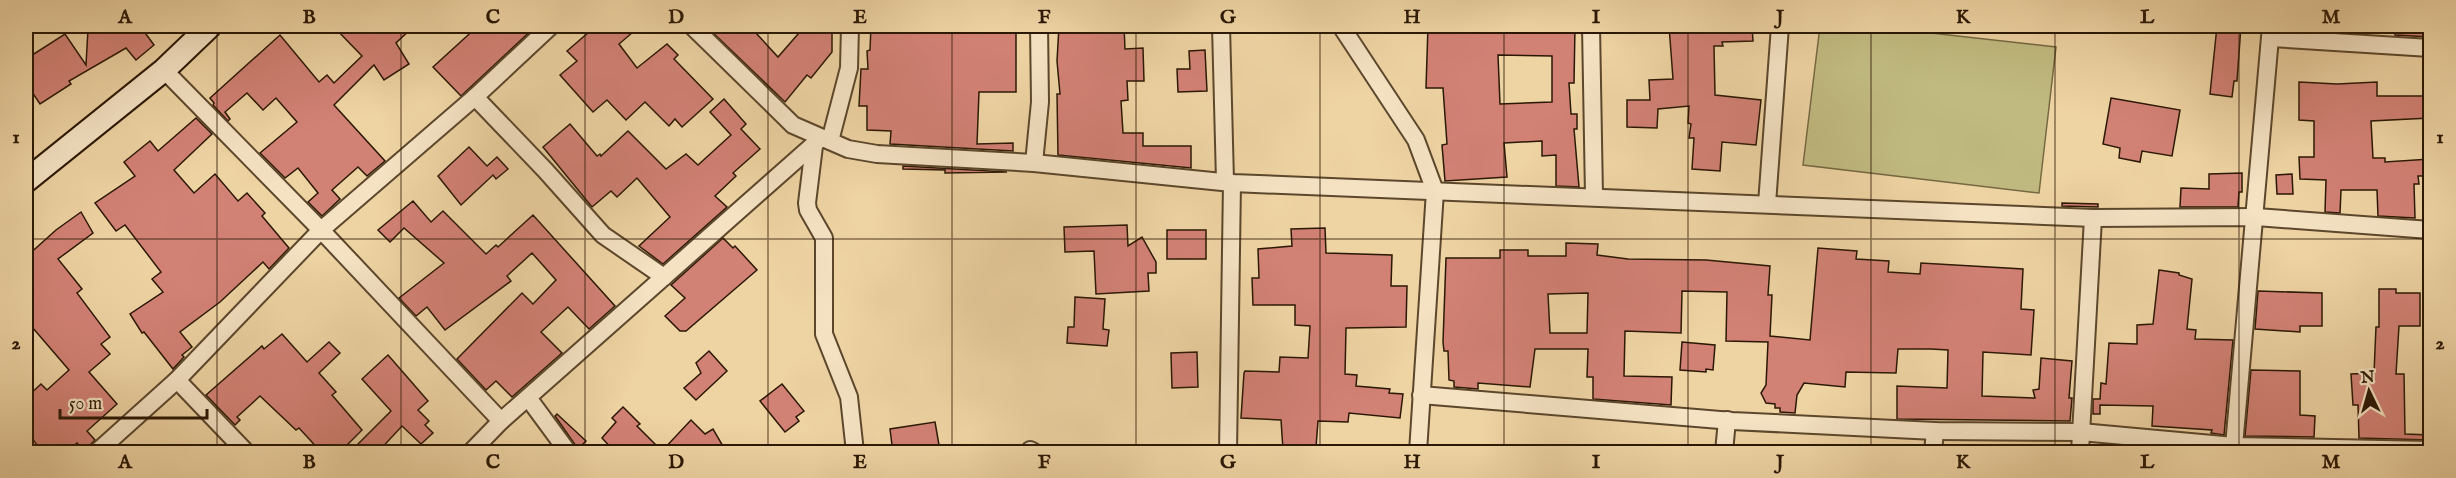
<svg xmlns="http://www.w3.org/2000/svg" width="2456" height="478" font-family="'IM FELL English',serif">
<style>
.pitch{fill:#c0ba80;stroke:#766942;stroke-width:1.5}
.building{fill:#d28175;stroke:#2b1804;stroke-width:1.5;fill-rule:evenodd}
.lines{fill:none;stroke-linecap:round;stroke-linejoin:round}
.street-casing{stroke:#5c472c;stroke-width:20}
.secondary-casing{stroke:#2b1804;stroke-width:26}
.street{stroke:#f4e2c3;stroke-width:16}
.secondary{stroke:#f4e2c3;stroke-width:22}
.grid{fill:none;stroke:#2b1804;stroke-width:1.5;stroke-opacity:0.55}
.neatline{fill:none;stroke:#2b1804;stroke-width:2}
.grid-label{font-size:20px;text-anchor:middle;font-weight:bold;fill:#2b1804}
</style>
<rect width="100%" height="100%" fill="#eed3a3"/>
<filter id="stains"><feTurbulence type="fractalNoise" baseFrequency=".00333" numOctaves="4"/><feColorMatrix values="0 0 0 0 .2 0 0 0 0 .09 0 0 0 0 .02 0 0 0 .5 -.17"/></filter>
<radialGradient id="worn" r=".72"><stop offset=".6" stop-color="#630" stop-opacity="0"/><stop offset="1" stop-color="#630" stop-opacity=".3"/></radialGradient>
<path class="pitch" d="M1820 26H1868L2056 47 2039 193 1803 165Z"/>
<g class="building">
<path d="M112 26H140L154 45 136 60 126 48 69 81 71 84 40 104 26 83V59L65 34 86 65 88 29 115 30Z"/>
<path d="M333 26H414L396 43 409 64 384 80 374 65 334 105 385 161 367 176 358 167 332 190 340 199 322 216 308 202 318 193 298 168 285 178 260 153 297 122 276 98 263 110 247 93 225 112 230 119 228 121 213 105 214 103 210 98 280 35 319 82 327 75 334 83 362 56Z"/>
<path d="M478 26H536L461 96 433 67Z"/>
<path d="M596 26H640L619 44 637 68 667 44 678 55 674 59 713 99 682 127 675 119 669 126 645 102 626 120 607 100 593 112 560 75 577 61 567 51Z"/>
<path d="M706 26H765L756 33 778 57 805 26H832V52L811 78 807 75 785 102Z"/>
<path d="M871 26H1016V92H979L977 144 1013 143V151L890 144 891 131 867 130V106H859L861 69H868L867 51 870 50Z"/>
<path d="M1059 26H1124L1125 49 1143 48 1144 81H1127L1128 100 1121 101 1123 133H1143V146H1191V168L1058 155 1057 94H1060L1057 61Z"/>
<path d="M1428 26H1575L1574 83H1569L1571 114H1577V129H1574L1579 187 1556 186V155L1542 156V141L1504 143 1507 177 1445 181 1442 145 1447 144 1443 88H1426ZM1498 55 1552 56V102L1500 104Z"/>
<path d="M1669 26H1752L1753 41 1722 42 1723 46H1714L1715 95 1761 100 1756 145 1722 142 1720 171 1692 169 1694 138H1689L1691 124 1688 123 1689 106 1658 109 1657 128 1627 127V100H1650L1649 80 1673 79Z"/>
<path d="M2217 26H2241L2237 81H2234L2232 97 2210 94Z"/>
<path d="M2294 26H2321V31L2294 29Z"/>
<path d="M2395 26H2430V37L2395 35Z"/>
<path d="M1205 50 1207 91 1178 92 1177 69H1190L1189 51Z"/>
<path d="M2299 82 2337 84 2377 82V96H2430V118L2371 121 2373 158H2385V162L2430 159V176H2418L2419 184H2414L2415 218 2378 216 2377 190H2341L2340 213 2325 212 2326 180 2300 179 2299 157H2314V121L2299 120Z"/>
<path d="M2111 98 2180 110 2172 156 2142 151 2140 162 2119 158 2120 148 2103 144Z"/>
<path d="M724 99 746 124 741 129 760 149 733 173 736 176 715 196 727 207 663 264 639 246 670 217 637 178 617 197 611 191 592 207 543 147 570 124 597 156 600 154 601 156 628 131 666 169 686 154 698 165 731 135 710 112Z"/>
<path d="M196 118 212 134 174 170 194 193 215 174 238 201 247 193 265 213 262 216 289 248 269 269 263 262 220 302 180 332 192 347 182 355 184 357 173 369 144 332 142 333 130 314 163 292 152 279 161 272 125 225 116 231 95 203 135 176 124 162 150 141 158 151Z"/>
<path d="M469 147 487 166 497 157 508 169 496 179 493 175 461 205 438 176Z"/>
<path d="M903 166 1007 172 945 173V170L903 169Z"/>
<path d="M2242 173V192H2239L2238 207H2180L2181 188 2209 189V174Z"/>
<path d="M2292 174 2293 194H2277L2276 175Z"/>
<path d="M413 201 431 222 443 211 486 254 496 245 498 247 533 215 615 306 589 329 568 307 541 332 562 353 512 397 496 381 486 390 457 359 522 293 533 304 556 280 532 253 507 276 511 281 445 330 427 307 416 316 399 298 444 263 404 228 390 242 378 230Z"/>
<path d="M2062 203 2098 204V207L2062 206Z"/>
<path d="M81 212 93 233 58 259 82 289 77 293 110 337 101 344 110 354 89 372 117 404 87 431 95 440 84 451 77 443 65 453H43L26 430V398L41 384 47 390 69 370 26 320V257L56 230Z"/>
<path d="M1127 225 1128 246 1142 237 1156 262V273H1148L1149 291 1096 294 1094 251 1065 252 1064 227Z"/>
<path d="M1325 228 1326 253 1392 255 1391 286H1407L1406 327 1346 328 1345 374 1357 375 1356 386 1390 389 1389 393 1403 394 1400 418 1349 413 1348 422 1318 421 1316 447 1283 450 1281 420 1241 418 1244 373 1245 371 1279 372 1280 357 1308 358 1310 326 1295 325V305H1253L1252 278H1259L1258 249 1292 246 1291 229Z"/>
<rect x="1167" y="230" width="39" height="29"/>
<path d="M723 238 733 248 735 246 757 270 686 331H680L665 316 685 298 671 285Z"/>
<path d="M1566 243 1598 244 1597 255 1628 259 1706 260 1770 266 1768 295H1772L1770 336 1810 340 1818 248 1857 251 1856 259 1889 261 1888 272 1920 274 1921 263 2023 269 2021 309 2034 310 2031 355 1983 352 1982 396 2035 398 2033 390 2039 389 2041 358 2072 361 2069 398H2072L2070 421 1897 419V386L1947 388 1948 350 1931 349H1898L1896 373 1846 372 1845 387 1804 383 1797 395 1795 413 1780 412V408H1775V404L1766 403 1761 393 1766 385 1768 342 1726 341 1727 292 1682 291 1681 333 1625 331 1624 376 1672 377 1671 405 1593 399V377H1587L1588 349H1535L1530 387 1478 383V389L1454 387V381L1449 380 1448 351H1444L1443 342 1446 258H1500V250H1528V256H1566ZM1588 293 1587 333H1550L1548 294Z"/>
<path d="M2159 270 2179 273V275L2192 279 2187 329 2196 330 2195 339 2233 340 2224 435 2211 433 2212 430 2152 426 2153 406 2100 405V414H2093V399H2100L2101 383 2106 384 2109 343 2137 344V325L2153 324Z"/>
<path d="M2379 289H2396V293H2420V326H2399L2396 374H2404L2405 434 2430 435V440L2359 438 2358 405H2353L2351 374 2374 373 2376 327H2379Z"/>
<path d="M2258 291 2322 293V326H2300V332L2255 329Z"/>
<path d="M1075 297 1105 299 1103 329 1109 330 1107 346 1067 343 1068 327H1074Z"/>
<path d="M282 334 307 362 329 342 340 353 319 373 336 392 332 395 362 430 339 453H322L299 428 296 430 260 396 237 417 240 420 235 425 206 395 262 346 264 349Z"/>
<path d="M1682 342 1715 345 1713 370 1706 369V372L1680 370Z"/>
<path d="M709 351 727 371 696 400 684 388 701 373 696 363Z"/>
<path d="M1197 352 1198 387 1172 388 1171 353Z"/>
<path d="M388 355 428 401 418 410 429 421 425 425 433 433 421 444 402 426 377 453H366L358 444 391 411 362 379Z"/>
<path d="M2251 370 2300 371V415L2315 416 2314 437 2245 436Z"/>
<path d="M782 384 804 411 796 417 799 421 785 432 760 401Z"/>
<path d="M623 407 640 424 637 426 662 451 691 420 705 434 713 429 727 453H616L602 438 616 422 612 418Z"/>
<path d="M557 414 586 441 578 449 555 416Z"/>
<path d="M935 422 939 445 916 449V453H893L890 429Z"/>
</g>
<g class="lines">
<defs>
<g id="street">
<path d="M692 26 793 125 848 149 877 154 1034 163 1232 183 2093 218 2256 217 2430 230"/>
<path d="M1221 26 1225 181"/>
<path d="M1341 26 1416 140 1435 191 1418 452"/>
<path d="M1591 26 1594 196"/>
<path d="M2271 38 2430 48"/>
<path d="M164 70 321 230 501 421"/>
<path d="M475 97 545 170 603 235 664 277"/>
<path d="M830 141 849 68 850 26"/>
<path d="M814 146 807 203 808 210 824 238V334L849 397 855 452"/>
<path d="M1034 163 1040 102 1039 26"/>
<path d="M1767 204 1780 26"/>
<path d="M177 380 246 452"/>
<path d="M1421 395 1732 421 1935 431 2081 432 2234 446 2430 450"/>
<path d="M529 399 568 452"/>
<path d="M2234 446 2271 26"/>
<path d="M1030 450 1034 452"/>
<path d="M97 452 177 380 321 230 475 97 551 26"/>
<path d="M471 452 501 421 821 138"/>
<path d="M1228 452 1232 183"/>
<path d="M1724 452 1727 420"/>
<path d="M1933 452 1935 431"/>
<path d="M2080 452 2093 218"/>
</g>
<path id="secondary" d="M26 181 164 70 210 26"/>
</defs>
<use href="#street" class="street-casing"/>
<use href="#secondary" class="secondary-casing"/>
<use href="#street" class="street"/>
<use href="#secondary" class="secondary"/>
</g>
<path class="grid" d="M217 26V452M401 26V452M585 26V452M768 26V452M952 26V452M1136 26V452M1320 26V452M1504 26V452M1688 26V452M1871 26V452M2055 26V452M2239 26V452M26 239H2430"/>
<rect width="2456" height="478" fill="none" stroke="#eed3a3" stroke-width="66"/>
<g transform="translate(2369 391) rotate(355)" stroke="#f4e2c3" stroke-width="4.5" paint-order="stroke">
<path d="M0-4.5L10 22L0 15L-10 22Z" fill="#2b1804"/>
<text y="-9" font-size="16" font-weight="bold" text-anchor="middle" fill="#2b1804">N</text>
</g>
<path d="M60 409v9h147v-9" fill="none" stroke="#2b1804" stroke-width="3"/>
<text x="69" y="409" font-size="18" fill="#2b1804" stroke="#f4e2c3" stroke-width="4.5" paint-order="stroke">50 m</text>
<rect x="33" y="33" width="2390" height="412" class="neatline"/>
<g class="grid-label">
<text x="125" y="23">A</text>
<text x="309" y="23">B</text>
<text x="493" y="23">C</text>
<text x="676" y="23">D</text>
<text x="860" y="23">E</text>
<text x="1044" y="23">F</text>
<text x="1228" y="23">G</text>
<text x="1412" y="23">H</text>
<text x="1596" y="23">I</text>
<text x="1780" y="23">J</text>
<text x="1963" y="23">K</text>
<text x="2147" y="23">L</text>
<text x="2331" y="23">M</text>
<text x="16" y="143">1</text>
<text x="2440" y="143">1</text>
<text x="16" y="349">2</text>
<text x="2440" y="349">2</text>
<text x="125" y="468">A</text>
<text x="309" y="468">B</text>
<text x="493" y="468">C</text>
<text x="676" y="468">D</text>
<text x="860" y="468">E</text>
<text x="1044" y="468">F</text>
<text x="1228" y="468">G</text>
<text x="1412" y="468">H</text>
<text x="1596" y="468">I</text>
<text x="1780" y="468">J</text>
<text x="1963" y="468">K</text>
<text x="2147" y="468">L</text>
<text x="2331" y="468">M</text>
</g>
<rect width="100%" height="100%" filter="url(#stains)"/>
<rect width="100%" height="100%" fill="url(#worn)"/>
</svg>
